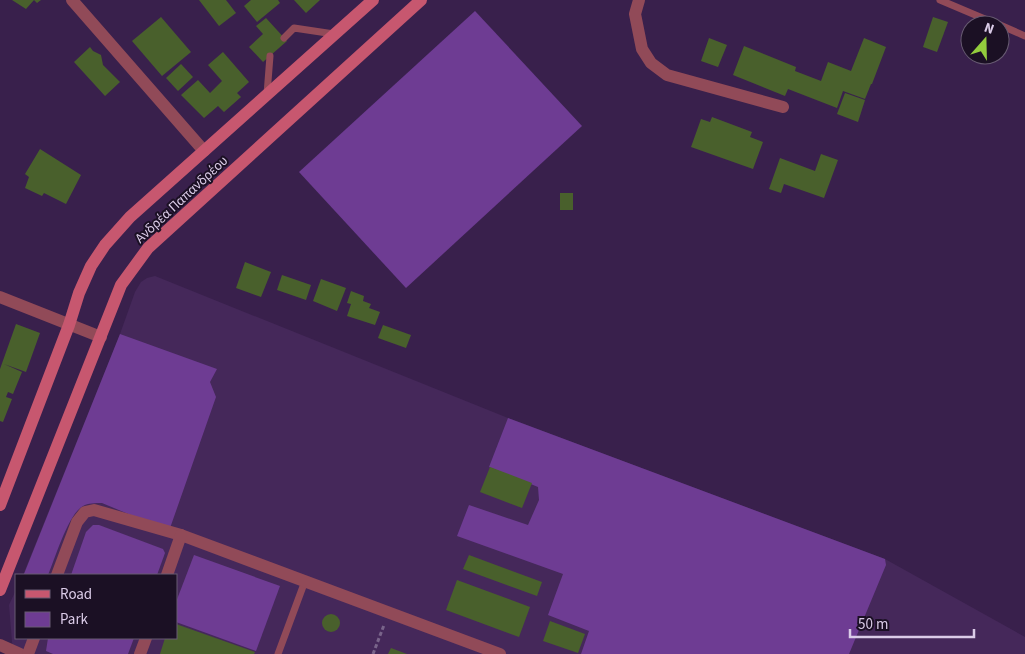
<svg xmlns="http://www.w3.org/2000/svg" width="1025" height="654" font-family="'Source Sans 3',sans-serif">
<style>
.built{fill:#45285a}
.green{fill:#6e3c93}
.building{fill:#49602c}
.lines{fill:none;stroke-linecap:round;stroke-linejoin:round}
.path{stroke:#79648a;stroke-width:3;stroke-dasharray:4 2.5;stroke-linecap:butt}
.lane{stroke:#914a58;stroke-width:7}
.street{stroke:#914a58;stroke-width:12}
.secondary{stroke:#c7576f;stroke-width:12}
.labels{text-anchor:middle;stroke-width:4;stroke-linejoin:round;paint-order:stroke}
.street-label{font-size:14px;fill:#dbcce8;stroke:#1b1024}
</style>
<rect width="100%" height="100%" fill="#39204c"/>
<path class="built" d="M155 276 508 418 885 559 1025 637V654H13L9 605 16 590V638H176V575H23L120 334 135 292 141 282 147 278Z"/>
<g class="green">
<path d="M475 11 582 126 406 288 299 172Z"/>
<path d="M120 334 217 369 210 382 216 397 169 531 102 503C95 503 88 503 83 506 68 514 55 559 48 575H28L24 574Z"/>
<path d="M508 418 885 559 886 565 849 654H581L589 631 548 615 563 574 457 536 469 505 528 525 539 500 538 487 489 467Z"/>
<path d="M93 525H99L163 549 165 553 157 575H71L86 532Z"/>
<path d="M194 555 280 586 256 651 176 622V602Z"/>
<path d="M48 638H134L128 654H53L46 651Z"/>
</g>
<g class="building">
<path d="M12 0H41L37 3 34 0 26 9Z"/>
<path d="M199 0H226L236 13 219 26Z"/>
<path d="M251 0H278L280 3 257 22 244 6Z"/>
<path d="M294 0H320L306 13Z"/>
<path d="M161 17 191 52 162 76 132 41Z"/>
<path d="M933 17 948 22 937 52 923 47Z"/>
<path d="M266 18 287 41 263 62 249 47 263 34 256 26Z"/>
<path d="M709 38 727 45 718 67 701 61Z"/>
<path d="M864 38 886 47 872 84H871L865 99 843 91 837 108 788 89 785 96 733 75 744 46 796 67 795 71 821 81 828 62 851 71Z"/>
<path d="M90 47 93 51 101 55 103 65 120 82 105 96 74 62Z"/>
<path d="M223 52 249 82 237 93 241 97 224 112 218 106 204 118 181 95 198 80 210 93 222 81 208 65Z"/>
<path d="M181 64 193 77 178 91 166 78Z"/>
<path d="M845 93 865 100 858 122 837 114Z"/>
<path d="M712 117 752 132 750 137 763 142 753 169 691 147 701 119 710 122Z"/>
<path d="M40 149 81 175 66 204 44 193 42 196 25 188 29 177 25 174Z"/>
<path d="M821 154 838 160 824 198 784 184 781 193 769 189 780 158 815 171Z"/>
<rect x="560" y="193" width="13" height="17"/>
<path d="M245 262 271 272 261 297 236 288Z"/>
<path d="M282 275 311 285 306 300 277 290Z"/>
<path d="M321 279 346 288 337 311 313 301Z"/>
<path d="M351 291 364 296 363 301 371 304 369 308 380 312 375 325 347 316 351 304 347 303Z"/>
<path d="M16 324 40 333 26 372 4 364 22 372 13 394 8 392 6 397 12 399 3 422 0 421V369Z"/>
<path d="M383 325 411 335 406 348 378 338Z"/>
<path d="M490 467 532 483 522 508 480 492Z"/>
<path d="M469 555 542 582 537 596 463 569Z"/>
<path d="M457 580 530 607 519 637 446 610Z"/>
<circle cx="331" cy="623" r="9"/>
<path d="M550 621 585 634 578 653 543 641Z"/>
<path d="M176 624 255 652 254 654H160L165 638H176Z"/>
<path d="M391 648 407 654H388Z"/>
</g>
<g class="lines">
<path class="path" d="M373 654 384 625"/>
<g class="lane">
<path d="M940 0 999 25"/>
<path d="M1000 25 1025 36"/>
<path d="M284 38 294 28 334 34"/>
<path d="M267 94 270 56"/>
<path d="M278 654 305 581"/>
</g>
<g class="street">
<path d="M72 0 204 151"/>
<path d="M639 0 635 14 642 49 651 63 667 75 783 107"/>
<path d="M0 297 101 337"/>
<path d="M57 575 77 522 85 512 94 510 181 535 500 654"/>
<path d="M167 575 181 535"/>
<path d="M0 645 20 654"/>
<path d="M28 654 34 638"/>
<path d="M140 654 146 638"/>
</g>
<g class="secondary">
<path d="M0 505 69 325 79 293 91 266 105 245 130 217 373 0"/>
<path d="M0 590 121 285 148 248 421 0"/>
</g>
</g>
<g class="labels">
<g class="street-label">
<text transform="translate(181 199) rotate(-43)" y="5">Ανδρέα Παπανδρέου</text>
</g>
</g>
<rect x="15" y="574" width="162" height="65" fill="#1b1024" stroke="#685b72"/>
<rect x="25" y="590" width="25" height="8" fill="#c7576f" stroke="#685b72"/>
<text x="60" y="599" font-size="15" fill="#dbcce8">Road</text>
<rect x="25" y="612" width="25" height="15" fill="#6e3c93" stroke="#685b72"/>
<text x="60" y="624" font-size="15" fill="#dbcce8">Park</text>
<g transform="translate(985 40) rotate(20)"><circle r="24" fill="#1b1024" stroke="#685b72"/>
<path d="M0-4L9 19L0 12L-9 19Z" fill="#93cc3d"/>
<text y="-8" font-size="14" font-weight="bold" text-anchor="middle" fill="#dbcce8">N</text>
</g>
<path d="M850 629v8h124v-8" fill="none" stroke="#dbcce8" stroke-width="2.5"/>
<text x="858" y="629" font-size="15" fill="#dbcce8" stroke="#1b1024" stroke-width="4" paint-order="stroke">50 m</text>
</svg>
